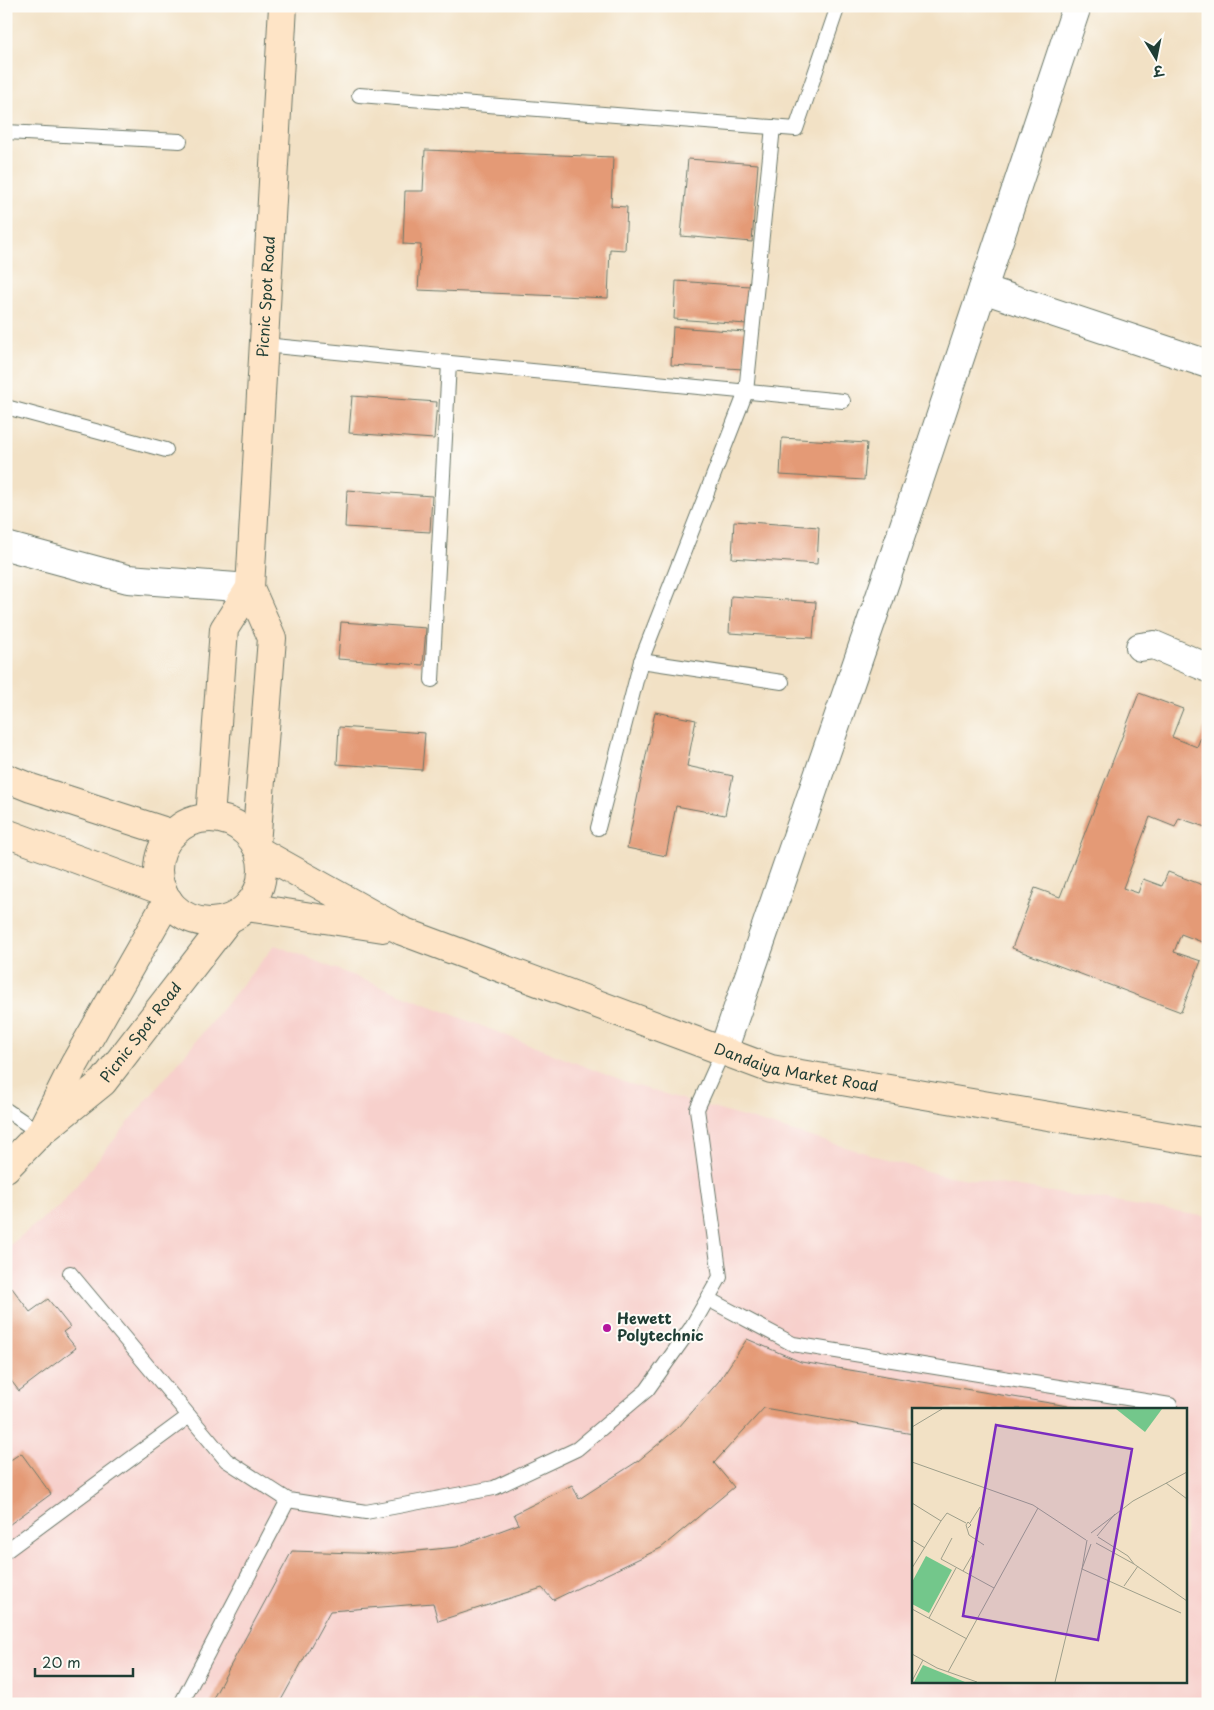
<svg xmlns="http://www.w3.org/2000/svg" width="1214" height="1710" font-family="'Playpen Sans','Playpen Sans Deva',sans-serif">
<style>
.built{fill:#f7d0cc;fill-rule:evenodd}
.building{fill:#e49a76}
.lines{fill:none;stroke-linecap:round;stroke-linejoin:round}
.lane-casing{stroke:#697667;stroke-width:16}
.street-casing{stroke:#697667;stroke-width:30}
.secondary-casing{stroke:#697667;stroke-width:30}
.lane{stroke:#fff;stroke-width:14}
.street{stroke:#fff;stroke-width:28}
.secondary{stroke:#fee4c6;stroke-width:28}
.poi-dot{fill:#b5179e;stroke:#fdfcf7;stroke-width:2}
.labels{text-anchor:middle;stroke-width:4;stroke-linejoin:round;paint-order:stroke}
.street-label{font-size:15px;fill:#1f3d34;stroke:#fdfcf7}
.poi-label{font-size:15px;font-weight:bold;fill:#1f3d34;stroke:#fdfcf7;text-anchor:start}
.inset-road{fill:none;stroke:#9e9f8b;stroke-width:1}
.view{fill:#7b2cbf;fill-opacity:0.15;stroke:#7b2cbf;stroke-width:2.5}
.inset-edge{fill:none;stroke:#1f3d34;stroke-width:2.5}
</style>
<rect width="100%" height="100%" fill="#fdfcf7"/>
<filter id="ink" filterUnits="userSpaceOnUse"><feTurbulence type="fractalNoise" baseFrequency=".02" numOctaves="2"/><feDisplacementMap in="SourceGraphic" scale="10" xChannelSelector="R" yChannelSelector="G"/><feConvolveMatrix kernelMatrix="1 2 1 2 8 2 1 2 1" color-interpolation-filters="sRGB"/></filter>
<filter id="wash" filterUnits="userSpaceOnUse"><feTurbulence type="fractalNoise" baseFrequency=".0096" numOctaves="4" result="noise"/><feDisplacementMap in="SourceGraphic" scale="20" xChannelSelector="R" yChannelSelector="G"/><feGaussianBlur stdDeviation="1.12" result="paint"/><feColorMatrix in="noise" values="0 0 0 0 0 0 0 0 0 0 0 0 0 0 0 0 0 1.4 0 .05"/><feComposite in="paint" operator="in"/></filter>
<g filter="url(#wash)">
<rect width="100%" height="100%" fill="#f2e1c5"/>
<path class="built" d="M275 945 627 1083 937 1174 1208 1217V1704H6V1248L61 1204ZM913 1409H1185V1681H913Z"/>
<g id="blocks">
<g class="building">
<path d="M425 150 613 157 611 206 627 207 625 250 610 249 608 298 418 290 421 245 403 244 405 191H423Z"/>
<path d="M688 159 758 164 752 242 681 236Z"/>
<path d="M676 281 750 286 747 324 674 319Z"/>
<path d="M673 327 746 332 744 369 671 365Z"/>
<path d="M352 396 437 402 434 439 349 433Z"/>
<path d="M782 438 867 443 864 480 780 475Z"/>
<path d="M347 490 432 496 430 532 345 527Z"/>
<path d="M734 521 819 527 817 564 732 558Z"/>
<path d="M731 596 816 602 813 638 729 633Z"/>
<path d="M341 622 426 628 423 665 338 659Z"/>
<path d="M1139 693 1183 709 1172 737 1197 747 1208 719V828L1179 818 1175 827 1150 817 1123 888 1138 893 1143 879 1162 886 1168 872 1208 887 1207 944 1181 934 1174 952 1201 961 1181 1012 1012 948 1035 888 1060 897Z"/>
<path d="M655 712 696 720 687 766 733 776 725 815 676 806 666 856 627 848Z"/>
<path d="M339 727 425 733 422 770 337 764Z"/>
<path d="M12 1288 30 1312 48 1299 70 1327 63 1332 76 1348 19 1391 6 1374V1292Z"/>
<path d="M747 1339 801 1362 1086 1409H913V1434L764 1408 714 1463 734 1487 661 1548 553 1600 542 1588 438 1621 433 1603 330 1611 279 1704H210L292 1551 387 1554 457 1547 519 1524 514 1514 572 1485 579 1499 638 1461 679 1427 719 1381Z"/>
<path d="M21 1453 51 1494 6 1527V1463Z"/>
</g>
</g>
</g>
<g filter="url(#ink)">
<use href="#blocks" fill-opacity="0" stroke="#697667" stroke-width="1"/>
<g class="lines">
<defs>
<g id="lane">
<path d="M359 95 796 129 838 6"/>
<path d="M6 132 180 141"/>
<path d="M264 345 843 401"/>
<path d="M6 407 166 450"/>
<path d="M641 661 782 682"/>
<path d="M432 680 449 363"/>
<path d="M598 828 641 661 746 392 773 127"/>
<path d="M6 1110 40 1133"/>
<path d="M70 1273 226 1460 288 1500 366 1512 494 1488 577 1449 647 1390 691 1328 720 1277 697 1109 723 1051"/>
<path d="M708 1299 793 1344 1170 1405"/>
<path d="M6 1551 189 1416"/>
<path d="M181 1704 288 1500"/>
</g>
<g id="street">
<path d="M983 289 1208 364"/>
<path d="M6 546 128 579 250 588"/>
<path d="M1140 647 1154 645 1208 668"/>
<path d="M723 1051 894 556 1077 6"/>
</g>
<g id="secondary">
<path d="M6 778 31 788 173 834"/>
<path d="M210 818 224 629 250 588"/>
<circle cx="210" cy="870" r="52"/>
<path d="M6 833 163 891"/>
<path id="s1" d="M256 845 272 638 250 588 283 6"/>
<path id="s2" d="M259 851 402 931 771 1069 1208 1143"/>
<path d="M247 907 383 928"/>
<path d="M44 1125 74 1065 168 900"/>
<path id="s3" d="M6 1168 40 1133 103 1082 229 919"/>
</g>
</defs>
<use href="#lane" class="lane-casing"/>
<use href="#street" class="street-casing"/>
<use href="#secondary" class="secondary-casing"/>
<use href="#lane" class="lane"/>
<use href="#street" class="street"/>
<use href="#secondary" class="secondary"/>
</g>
</g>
<circle class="poi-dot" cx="607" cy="1328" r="5"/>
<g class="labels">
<g class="street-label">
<text dy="5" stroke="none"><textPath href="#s1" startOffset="554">Picnic Spot Road</textPath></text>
<text dy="5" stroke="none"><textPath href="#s3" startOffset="192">Picnic Spot Road</textPath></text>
<text dy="5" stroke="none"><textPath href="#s2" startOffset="582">Dandaiya Market Road</textPath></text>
</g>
<g class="poi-label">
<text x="617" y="1324">Hewett<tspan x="617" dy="17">Polytechnic</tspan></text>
</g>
</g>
<g transform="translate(912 1408)">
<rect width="275" height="275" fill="#f2e1c5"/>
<path d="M14 148 40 162 17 205 0 196V174ZM11 257 53 274H2Z" fill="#73c78b"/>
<path d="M204 1H250L233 24Z" fill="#73c78b"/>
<path class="inset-road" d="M0 19 30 1M0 54 121 97 174 132M254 75 275 91M0 95 29 113 0 160M29 113 35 105 54 115M58 115 68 99M56 120 59 117 56 114 54 117 57 127 72 137M179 125 221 93 275 64M185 128 203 106M186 129 216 148 222 156M40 130 29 151 82 180M0 132 13 140M184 135 222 156 275 193M170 161 269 205M170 161 175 132M51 163 62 144M212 178 226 158M0 201 55 231M17 210 44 160M0 246 25 260 65 274M36 264 126 100M0 273 11 252M143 274 170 161 179 136"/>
<path class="view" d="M84 17 220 41 186 232 51 208Z"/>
<rect width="275" height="275" class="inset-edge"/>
</g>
<rect width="1214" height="1710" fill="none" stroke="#fdfcf7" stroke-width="25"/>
<g transform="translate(1156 58) rotate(170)" stroke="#fdfcf7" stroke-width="4" paint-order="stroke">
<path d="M0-4L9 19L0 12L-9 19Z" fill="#1f3d34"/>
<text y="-8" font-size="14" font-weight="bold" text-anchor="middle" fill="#1f3d34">उ</text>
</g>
<path d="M35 1668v8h98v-8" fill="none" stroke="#1f3d34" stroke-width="2.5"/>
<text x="42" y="1668" font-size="15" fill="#1f3d34" stroke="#fdfcf7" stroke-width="4" paint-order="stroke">20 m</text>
</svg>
